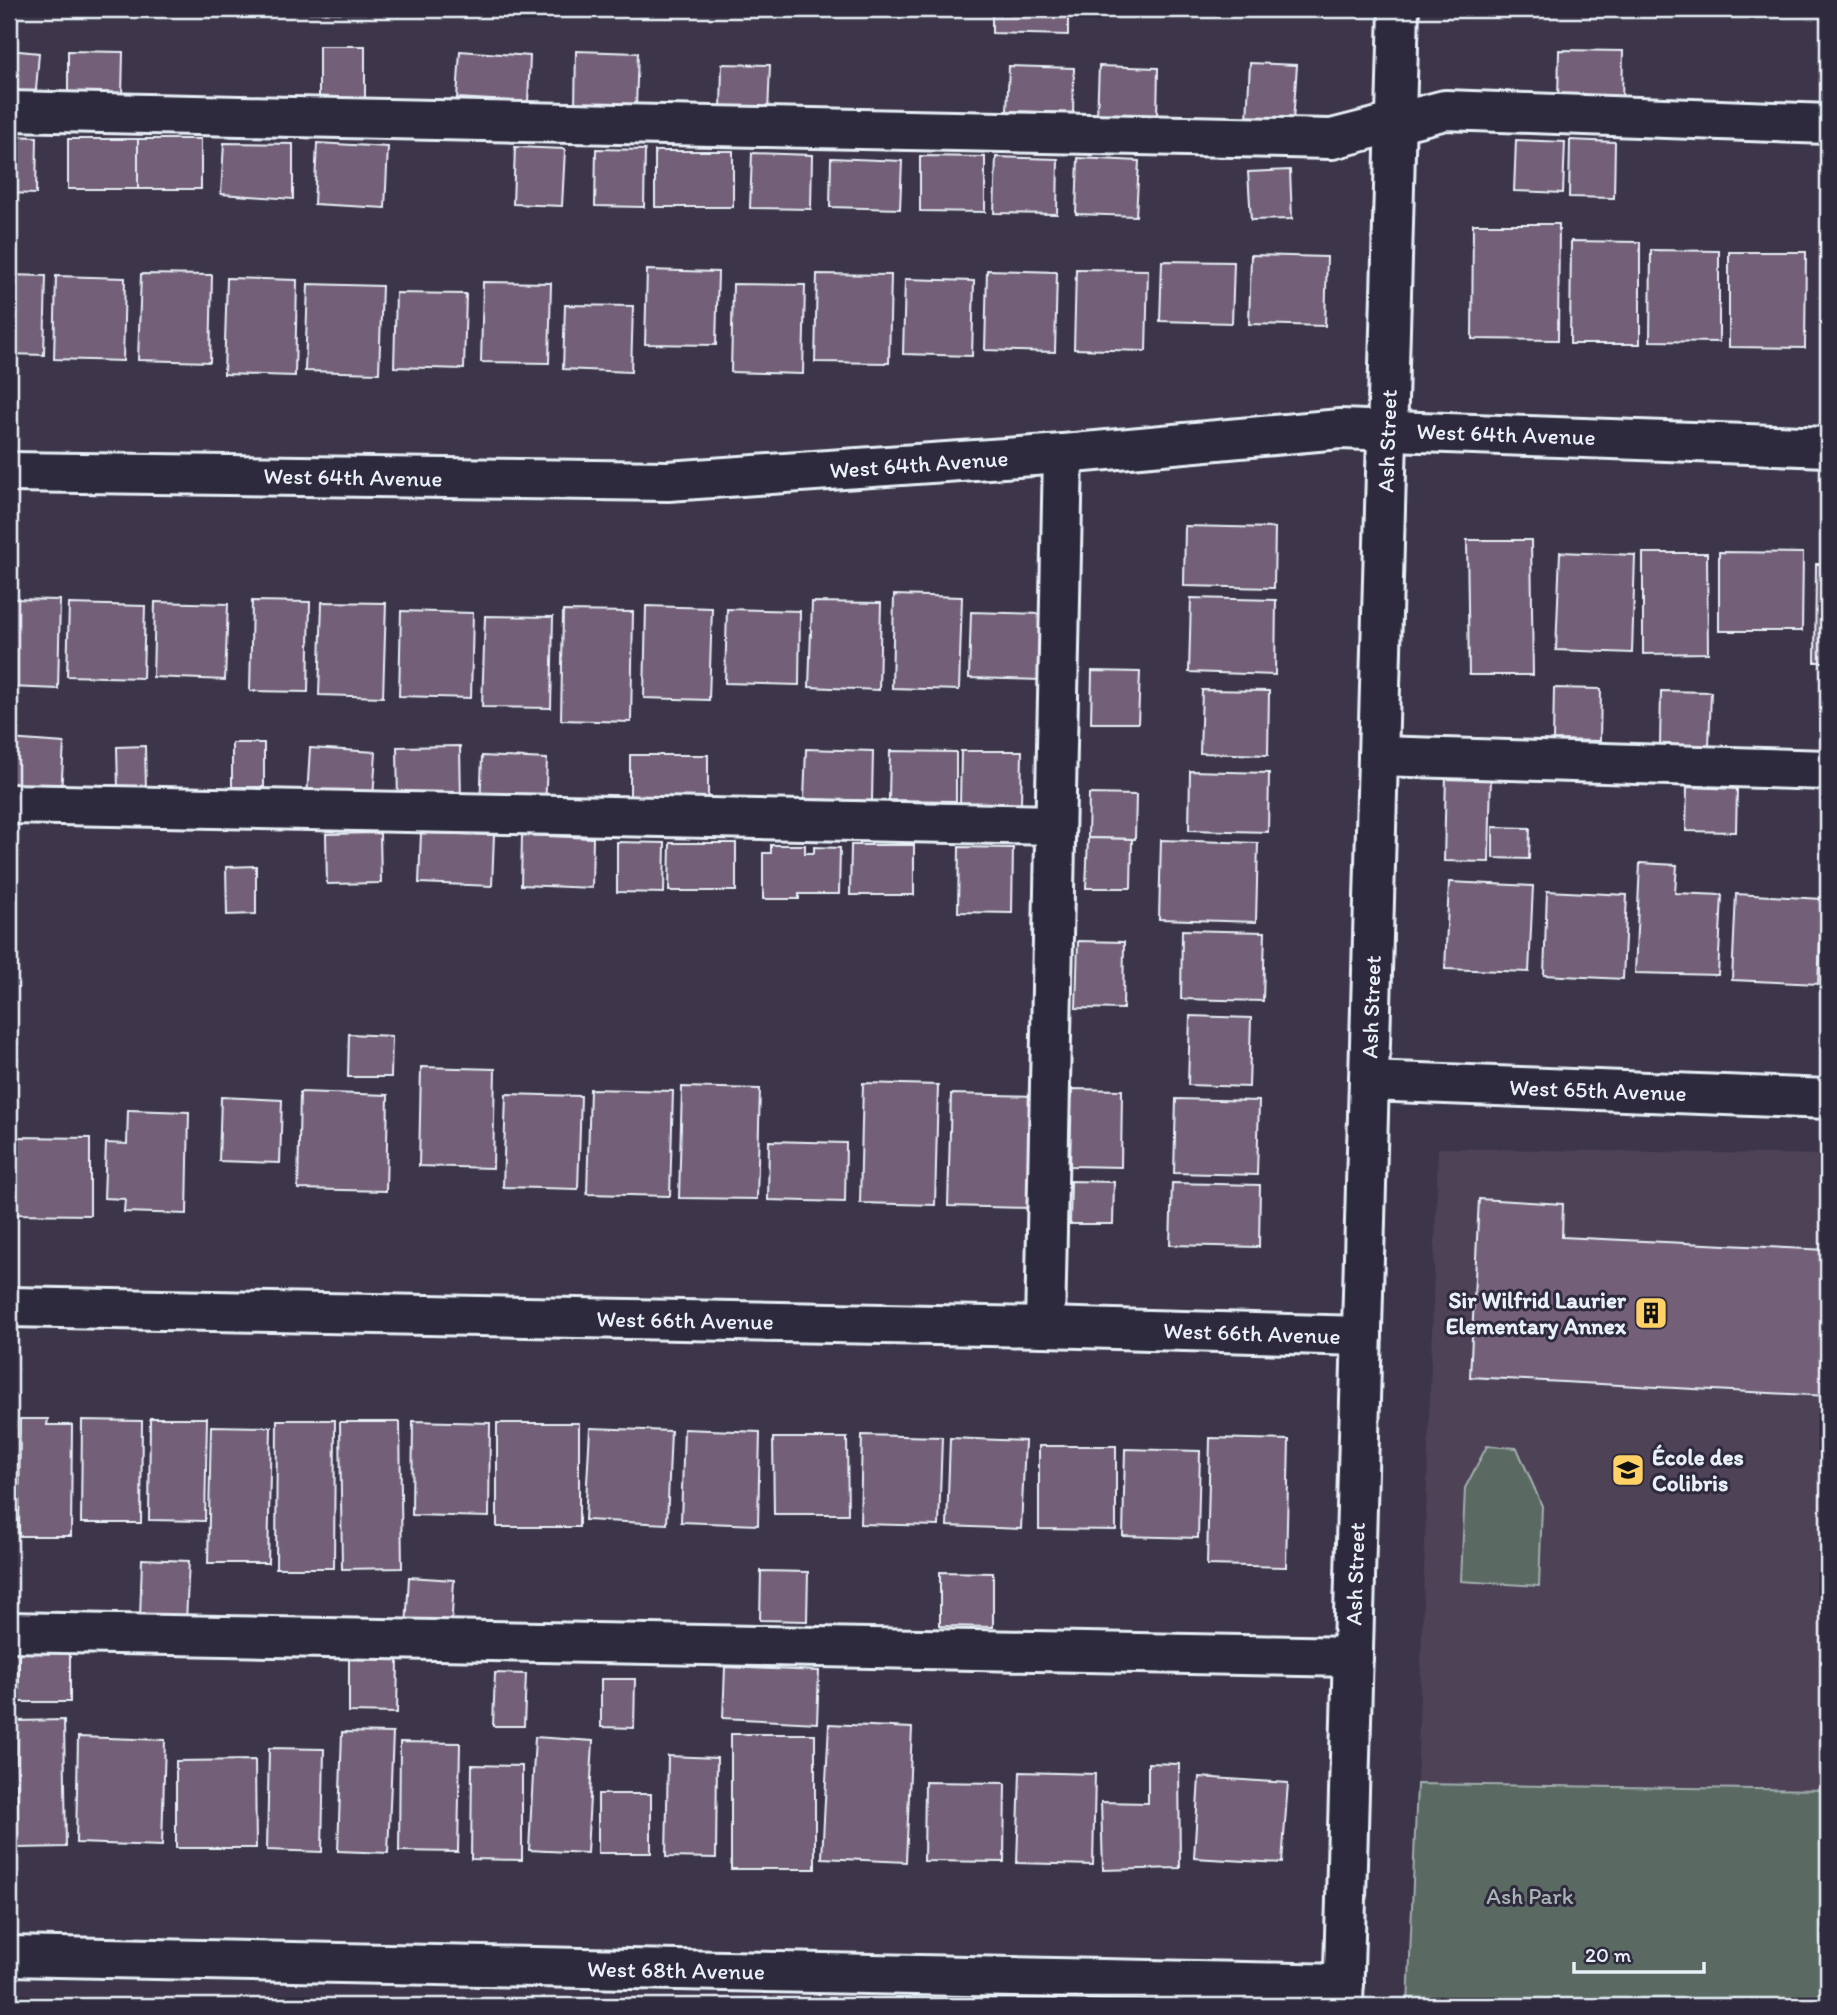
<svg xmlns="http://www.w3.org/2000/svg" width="1837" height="2015" font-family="Itim,sans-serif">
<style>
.built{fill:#4d4257}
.park{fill:#5a6b62;stroke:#a1aead;stroke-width:2}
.building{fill:#735f77;stroke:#e8f1f8;stroke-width:2}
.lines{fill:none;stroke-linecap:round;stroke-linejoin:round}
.minor-casing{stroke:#e8f1f8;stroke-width:44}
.minor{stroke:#2f2a3d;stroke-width:38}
.labels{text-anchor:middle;stroke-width:6;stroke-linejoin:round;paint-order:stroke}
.street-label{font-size:23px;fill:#e8f1f8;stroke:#2f2a3d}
.poi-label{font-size:23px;font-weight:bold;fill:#e8f1f8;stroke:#2f2a3d;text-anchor:end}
.park-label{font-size:23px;fill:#a8b5b4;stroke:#2f2a3d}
</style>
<rect width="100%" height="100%" fill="#3d3549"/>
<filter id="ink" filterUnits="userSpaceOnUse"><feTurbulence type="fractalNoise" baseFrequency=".0143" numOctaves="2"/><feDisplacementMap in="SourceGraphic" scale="14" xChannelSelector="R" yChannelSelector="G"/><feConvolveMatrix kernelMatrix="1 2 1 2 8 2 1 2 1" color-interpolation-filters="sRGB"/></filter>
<g filter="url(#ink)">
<path class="built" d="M1438 1148 1828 1155V1790L1417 1784Z"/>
<g class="park">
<path d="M1487 1446 1517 1448 1542 1506 1539 1586 1461 1581 1465 1488Z"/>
<path d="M1417 1784 1828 1790V2006H1408Z"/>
</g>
<g class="building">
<path d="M289 9H366L365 13 289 12Z"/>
<path d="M992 9H1068V35L992 33Z"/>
<path d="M1740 9H1814V13L1740 12Z"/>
<rect x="319" y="46" width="46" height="58"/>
<path d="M9 50 39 53 35 102 9 100Z"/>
<path d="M1559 50 1623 51 1622 104H1558Z"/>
<path d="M68 51 123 52 122 96 68 94Z"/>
<path d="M460 51 530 56 528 102 457 98Z"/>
<path d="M576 51 638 53 636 107 575 106Z"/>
<path d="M1250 63 1297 65 1293 122 1247 120Z"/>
<path d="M722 64 770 65 768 114 721 112Z"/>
<path d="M1009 66 1074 68 1073 113 1007 111Z"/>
<path d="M1099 66 1158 68 1157 118 1097 117Z"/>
<path d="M9 136 37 137 36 194 9 193Z"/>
<rect x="68" y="139" width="70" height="50"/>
<rect x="138" y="139" width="63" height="50"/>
<path d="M1516 140 1565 142 1563 193 1514 191Z"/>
<path d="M1570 140 1615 142 1614 198 1569 197Z"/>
<path d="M224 143 293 144V199L221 194Z"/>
<path d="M317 143 388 147 385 208 314 204Z"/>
<path d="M515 147 565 149 562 206 513 204Z"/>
<path d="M596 149 645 150 644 207 595 206Z"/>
<rect x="655" y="151" width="78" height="56"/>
<path d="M752 153 812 155 811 209 750 208Z"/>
<path d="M920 156 985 157V212L920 211Z"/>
<path d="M996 157 1058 159 1057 214 994 213Z"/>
<path d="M831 158 902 161 900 209 830 207Z"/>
<path d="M1078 158 1139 161 1136 216 1076 214Z"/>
<path d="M1290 170 1292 219 1251 220 1248 172Z"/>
<path d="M1473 224H1559L1558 340 1472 339Z"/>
<path d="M1571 241 1640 242V344H1570Z"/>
<path d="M1825 249H1828V355H1824Z"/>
<path d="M1651 250 1719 251V342L1650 341Z"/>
<path d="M1729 252H1806L1805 348 1729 347Z"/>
<path d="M1251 255 1327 257 1325 326 1249 324Z"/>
<path d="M1162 261 1234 262 1232 323 1160 321Z"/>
<path d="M1076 269 1148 270 1146 351 1074 349Z"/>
<path d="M647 270 718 272 716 345 645 344Z"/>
<path d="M987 270 1057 272 1055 352 985 350Z"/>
<path d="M141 274 212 275 210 362 138 360Z"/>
<path d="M817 274 891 275 889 363 815 362Z"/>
<path d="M9 275 46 276 44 355 9 354Z"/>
<path d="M56 276 125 278 123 361 54 359Z"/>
<path d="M227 278 297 280 295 376 224 374Z"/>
<path d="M905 279 974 281 972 356 903 354Z"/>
<path d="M483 282 551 283 549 363 481 362Z"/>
<path d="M308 284 382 286 379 373 305 371Z"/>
<path d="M733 284 805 285 803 374 731 372Z"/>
<path d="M396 293 466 294 464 369 394 367Z"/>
<path d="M565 305 633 306 631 372 563 369Z"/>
<path d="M1185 526 1275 528 1274 588 1184 586Z"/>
<path d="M1467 540H1531L1533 675H1469Z"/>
<path d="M1560 552 1635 555 1632 653 1556 650Z"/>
<path d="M1719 552 1803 553 1802 631H1719Z"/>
<path d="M1643 553H1707L1708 653 1643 654Z"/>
<path d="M1816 564H1828V662H1815Z"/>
<path d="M894 595 962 597 959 690 892 688Z"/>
<path d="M1191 598 1276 600 1275 675 1189 672Z"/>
<path d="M9 599 60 600 58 689 9 687Z"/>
<path d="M252 601 310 602 308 692 250 691Z"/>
<path d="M155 602 228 604 225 680 153 677Z"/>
<path d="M322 602 386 603 383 697 319 695Z"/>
<path d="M812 602 881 603 879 690 809 687Z"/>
<path d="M69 604 145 606 143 678 67 676Z"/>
<path d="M646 606 712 608 709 700 644 698Z"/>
<path d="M727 609 800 611 799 685 725 683Z"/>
<path d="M401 611 473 613 471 698 399 696Z"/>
<path d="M563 611 633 612 631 722 561 720Z"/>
<path d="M971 612 1042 614 1041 680 969 678Z"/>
<path d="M485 616 553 617 551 708 482 707Z"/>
<path d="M1092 671 1140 672 1138 723H1091Z"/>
<path d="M1554 688 1601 689 1600 741 1553 740Z"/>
<path d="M1202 690 1269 691 1268 755 1200 753Z"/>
<path d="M1661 691 1711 692 1709 747 1660 746Z"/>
<path d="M9 739 64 743 61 794 9 791Z"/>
<rect x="232" y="743" width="32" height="44"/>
<path d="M145 746 146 789H118L117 747Z"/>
<path d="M460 746 461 802 398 803 397 747Z"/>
<path d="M310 748 376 752 373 800 307 797Z"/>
<path d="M806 749 873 751 872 801 804 799Z"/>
<path d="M890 751 956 752V801L889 800Z"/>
<path d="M961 751H1022L1021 805 960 804Z"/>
<rect x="630" y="755" width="78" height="44"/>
<path d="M482 756 547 759 545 812 480 810Z"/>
<path d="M1190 771 1269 773 1268 832 1189 830Z"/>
<path d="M1446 774H1491L1489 862 1444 861Z"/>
<path d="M1687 787 1737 789 1736 832 1686 831Z"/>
<path d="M1089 794 1136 795 1135 839 1088 838Z"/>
<path d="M1493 827 1530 828 1529 859 1493 858Z"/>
<path d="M380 833 381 883 327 884 326 834Z"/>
<path d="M421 833 494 835 492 886 419 883Z"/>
<path d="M522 835 593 838 592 888 521 885Z"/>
<path d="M1088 838 1132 839 1131 888H1086Z"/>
<path d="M1161 840 1258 843 1256 922 1159 919Z"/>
<path d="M617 842 665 843 664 893 617 892Z"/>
<path d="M670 843H736V891H669Z"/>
<path d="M771 845H805V853H814V847L840 848 839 894H799V899H763V853H771Z"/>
<path d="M851 845H914V895H850Z"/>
<path d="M959 847 1013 848 1012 913 958 912Z"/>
<path d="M1640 863 1677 865 1675 893 1722 895 1718 975 1635 973Z"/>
<path d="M256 866V914L227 915 226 867Z"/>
<path d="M1449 882 1533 886 1529 972 1445 969Z"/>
<path d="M1547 891 1627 895 1623 979 1544 975Z"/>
<path d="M1736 894 1822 899 1818 984 1732 980Z"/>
<path d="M1182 930 1265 932 1263 1001 1181 999Z"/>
<path d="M1078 941 1124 942 1123 1009 1076 1008Z"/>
<path d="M1190 1016 1251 1018 1249 1087 1188 1085Z"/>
<path d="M349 1034 392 1036 391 1077H348Z"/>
<path d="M421 1067 495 1069 493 1168 419 1166Z"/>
<path d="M863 1083 938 1085 935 1205 860 1203Z"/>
<path d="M682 1087 760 1089 757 1199 679 1198Z"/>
<path d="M590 1089 673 1091 670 1196 587 1194Z"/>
<path d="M1072 1089 1122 1090 1121 1167 1070 1166Z"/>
<path d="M300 1092 388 1095 386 1191 298 1189Z"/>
<path d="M506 1094 581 1096 578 1189 503 1187Z"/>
<path d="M951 1094 1034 1096 1030 1208 948 1206Z"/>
<path d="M221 1097 282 1100 280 1163 219 1161Z"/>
<path d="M1176 1099 1259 1101 1257 1175 1174 1173Z"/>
<path d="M128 1110 189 1112 187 1214 124 1212 125 1199 104 1198 106 1143 127 1144Z"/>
<path d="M16 1137 90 1138V1215L9 1214V1168H16Z"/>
<path d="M769 1141 846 1143 845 1202 768 1200Z"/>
<path d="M1071 1181 1114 1182 1113 1224H1070Z"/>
<path d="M1172 1183 1260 1185 1259 1247 1170 1245Z"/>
<path d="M1479 1199 1563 1204 1562 1237 1828 1250V1396L1470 1377Z"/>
<path d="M150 1418H207L205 1521 149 1520Z"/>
<path d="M20 1419H48L47 1425H72L71 1536H19Z"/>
<path d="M82 1420 142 1421 141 1523H81Z"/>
<path d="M277 1420H335L334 1568H276Z"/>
<path d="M413 1421 490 1423 489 1517 412 1515Z"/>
<path d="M340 1422H400L402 1568 342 1569Z"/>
<rect x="497" y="1423" width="82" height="104"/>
<path d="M211 1426 271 1427 268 1563H208Z"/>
<path d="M590 1428 671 1431 667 1524 585 1520Z"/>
<path d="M684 1429 760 1432 758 1525 681 1522Z"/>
<path d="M862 1435 942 1437 939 1526 860 1524Z"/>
<path d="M773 1438H847L848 1514H774Z"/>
<path d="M950 1438 1025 1441 1021 1529 947 1526Z"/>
<path d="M1210 1438 1289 1440 1286 1567 1207 1565Z"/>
<path d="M1039 1446H1116V1530L1039 1529Z"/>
<path d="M1125 1449 1200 1451 1198 1538 1123 1536Z"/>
<path d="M142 1559 189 1561 186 1621 140 1619Z"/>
<path d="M761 1571 808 1572 807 1621 760 1620Z"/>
<path d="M940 1572 993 1573V1627L940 1626Z"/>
<path d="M409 1577 454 1580 451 1631 406 1628Z"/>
<rect x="19" y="1650" width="51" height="52"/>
<path d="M349 1659H398L397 1713 349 1712Z"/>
<path d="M725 1667 819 1671 817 1723 723 1718Z"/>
<path d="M495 1673 526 1674 524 1726H493Z"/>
<path d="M601 1679H635L634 1728 601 1727Z"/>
<path d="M64 1720 66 1847 18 1848 16 1721Z"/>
<path d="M829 1724 912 1728 906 1862 822 1858Z"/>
<path d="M342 1732 393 1733 388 1853 338 1851Z"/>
<rect x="731" y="1734" width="84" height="135"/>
<path d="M78 1737 165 1740 162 1846 76 1843Z"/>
<path d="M535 1737 593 1741 587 1853 529 1850Z"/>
<path d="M400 1742 460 1743 458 1852 399 1851Z"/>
<path d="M269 1748 324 1749 322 1852 267 1850Z"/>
<path d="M668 1756 717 1758 716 1858 666 1857Z"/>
<path d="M255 1760 256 1848H176V1761Z"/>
<path d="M1148 1763 1179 1764 1180 1868 1103 1870 1101 1802 1148 1803Z"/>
<path d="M472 1765 522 1766V1860L471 1859Z"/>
<path d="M1020 1772 1095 1774 1093 1865 1017 1863Z"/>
<path d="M1199 1777 1288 1783 1282 1863 1194 1858Z"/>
<path d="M925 1782 1005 1783 1004 1862 924 1861Z"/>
<rect x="598" y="1794" width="53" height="59"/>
</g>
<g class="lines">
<defs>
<g id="minor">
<path d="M9 111 1332 139 1445 110 1828 124"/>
<path d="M9 472 668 481 1063 454 1340 429 1828 447"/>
<path d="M1378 756 1828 770"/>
<path d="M9 804 1055 825"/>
<path d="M1369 1081 1828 1099"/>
<path d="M9 1307 1045 1327 1362 1336"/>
<path d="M1045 1327 1063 454"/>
<path d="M9 1632 1353 1657"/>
<path d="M9 1956 1344 1984"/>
<path d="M1343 2006 1399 9"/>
</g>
</defs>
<use href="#minor" class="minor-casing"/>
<use href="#minor" class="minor"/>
</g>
</g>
<defs>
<symbol id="building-square" viewBox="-11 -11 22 22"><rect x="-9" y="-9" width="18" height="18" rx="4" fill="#ffd166" stroke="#2f2a3d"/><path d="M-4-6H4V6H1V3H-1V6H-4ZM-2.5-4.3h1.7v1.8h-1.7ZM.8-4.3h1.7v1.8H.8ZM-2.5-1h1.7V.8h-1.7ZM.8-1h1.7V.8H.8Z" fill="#111"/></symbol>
<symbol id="school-square" viewBox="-11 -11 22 22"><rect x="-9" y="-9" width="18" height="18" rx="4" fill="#ffd166" stroke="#2f2a3d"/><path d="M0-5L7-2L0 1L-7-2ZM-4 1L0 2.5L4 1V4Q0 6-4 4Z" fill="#111"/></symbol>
</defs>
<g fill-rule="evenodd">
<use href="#building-square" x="1632" y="1294" width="38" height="38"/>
<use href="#school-square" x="1609" y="1451" width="38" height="38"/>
</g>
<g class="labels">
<g class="street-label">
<text transform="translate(1506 434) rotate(2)" y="8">West 64th Avenue</text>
<text transform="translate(1387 441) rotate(-88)" y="8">Ash Street</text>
<text transform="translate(919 464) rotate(-4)" y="8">West 64th Avenue</text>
<text transform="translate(353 477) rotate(1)" y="8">West 64th Avenue</text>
<text transform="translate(1371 1007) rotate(-88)" y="8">Ash Street</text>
<text transform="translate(1598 1090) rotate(2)" y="8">West 65th Avenue</text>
<text transform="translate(685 1320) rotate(1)" y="8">West 66th Avenue</text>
<text transform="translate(1252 1333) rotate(2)" y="8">West 66th Avenue</text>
<text transform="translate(1355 1574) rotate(-88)" y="8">Ash Street</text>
<text transform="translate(676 1970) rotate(1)" y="8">West 68th Avenue</text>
</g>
<g class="poi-label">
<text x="1626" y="1308">Sir Wilfrid Laurier<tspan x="1626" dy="26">Elementary Annex</tspan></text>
<text x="1652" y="1465" text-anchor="start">École des<tspan x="1652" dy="26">Colibris</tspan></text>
</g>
<g class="park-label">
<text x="1530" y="1904">Ash Park</text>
</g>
</g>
<rect width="1837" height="2015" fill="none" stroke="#2f2a3d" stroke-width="35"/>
<rect x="18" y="18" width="1802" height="1980" fill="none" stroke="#e8f1f8" stroke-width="2.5" filter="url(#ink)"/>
<path d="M1574 1962v10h130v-10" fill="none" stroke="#e8f1f8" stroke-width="3.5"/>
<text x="1585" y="1962" font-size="21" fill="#e8f1f8" stroke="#2f2a3d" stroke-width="5" paint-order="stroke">20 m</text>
</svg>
